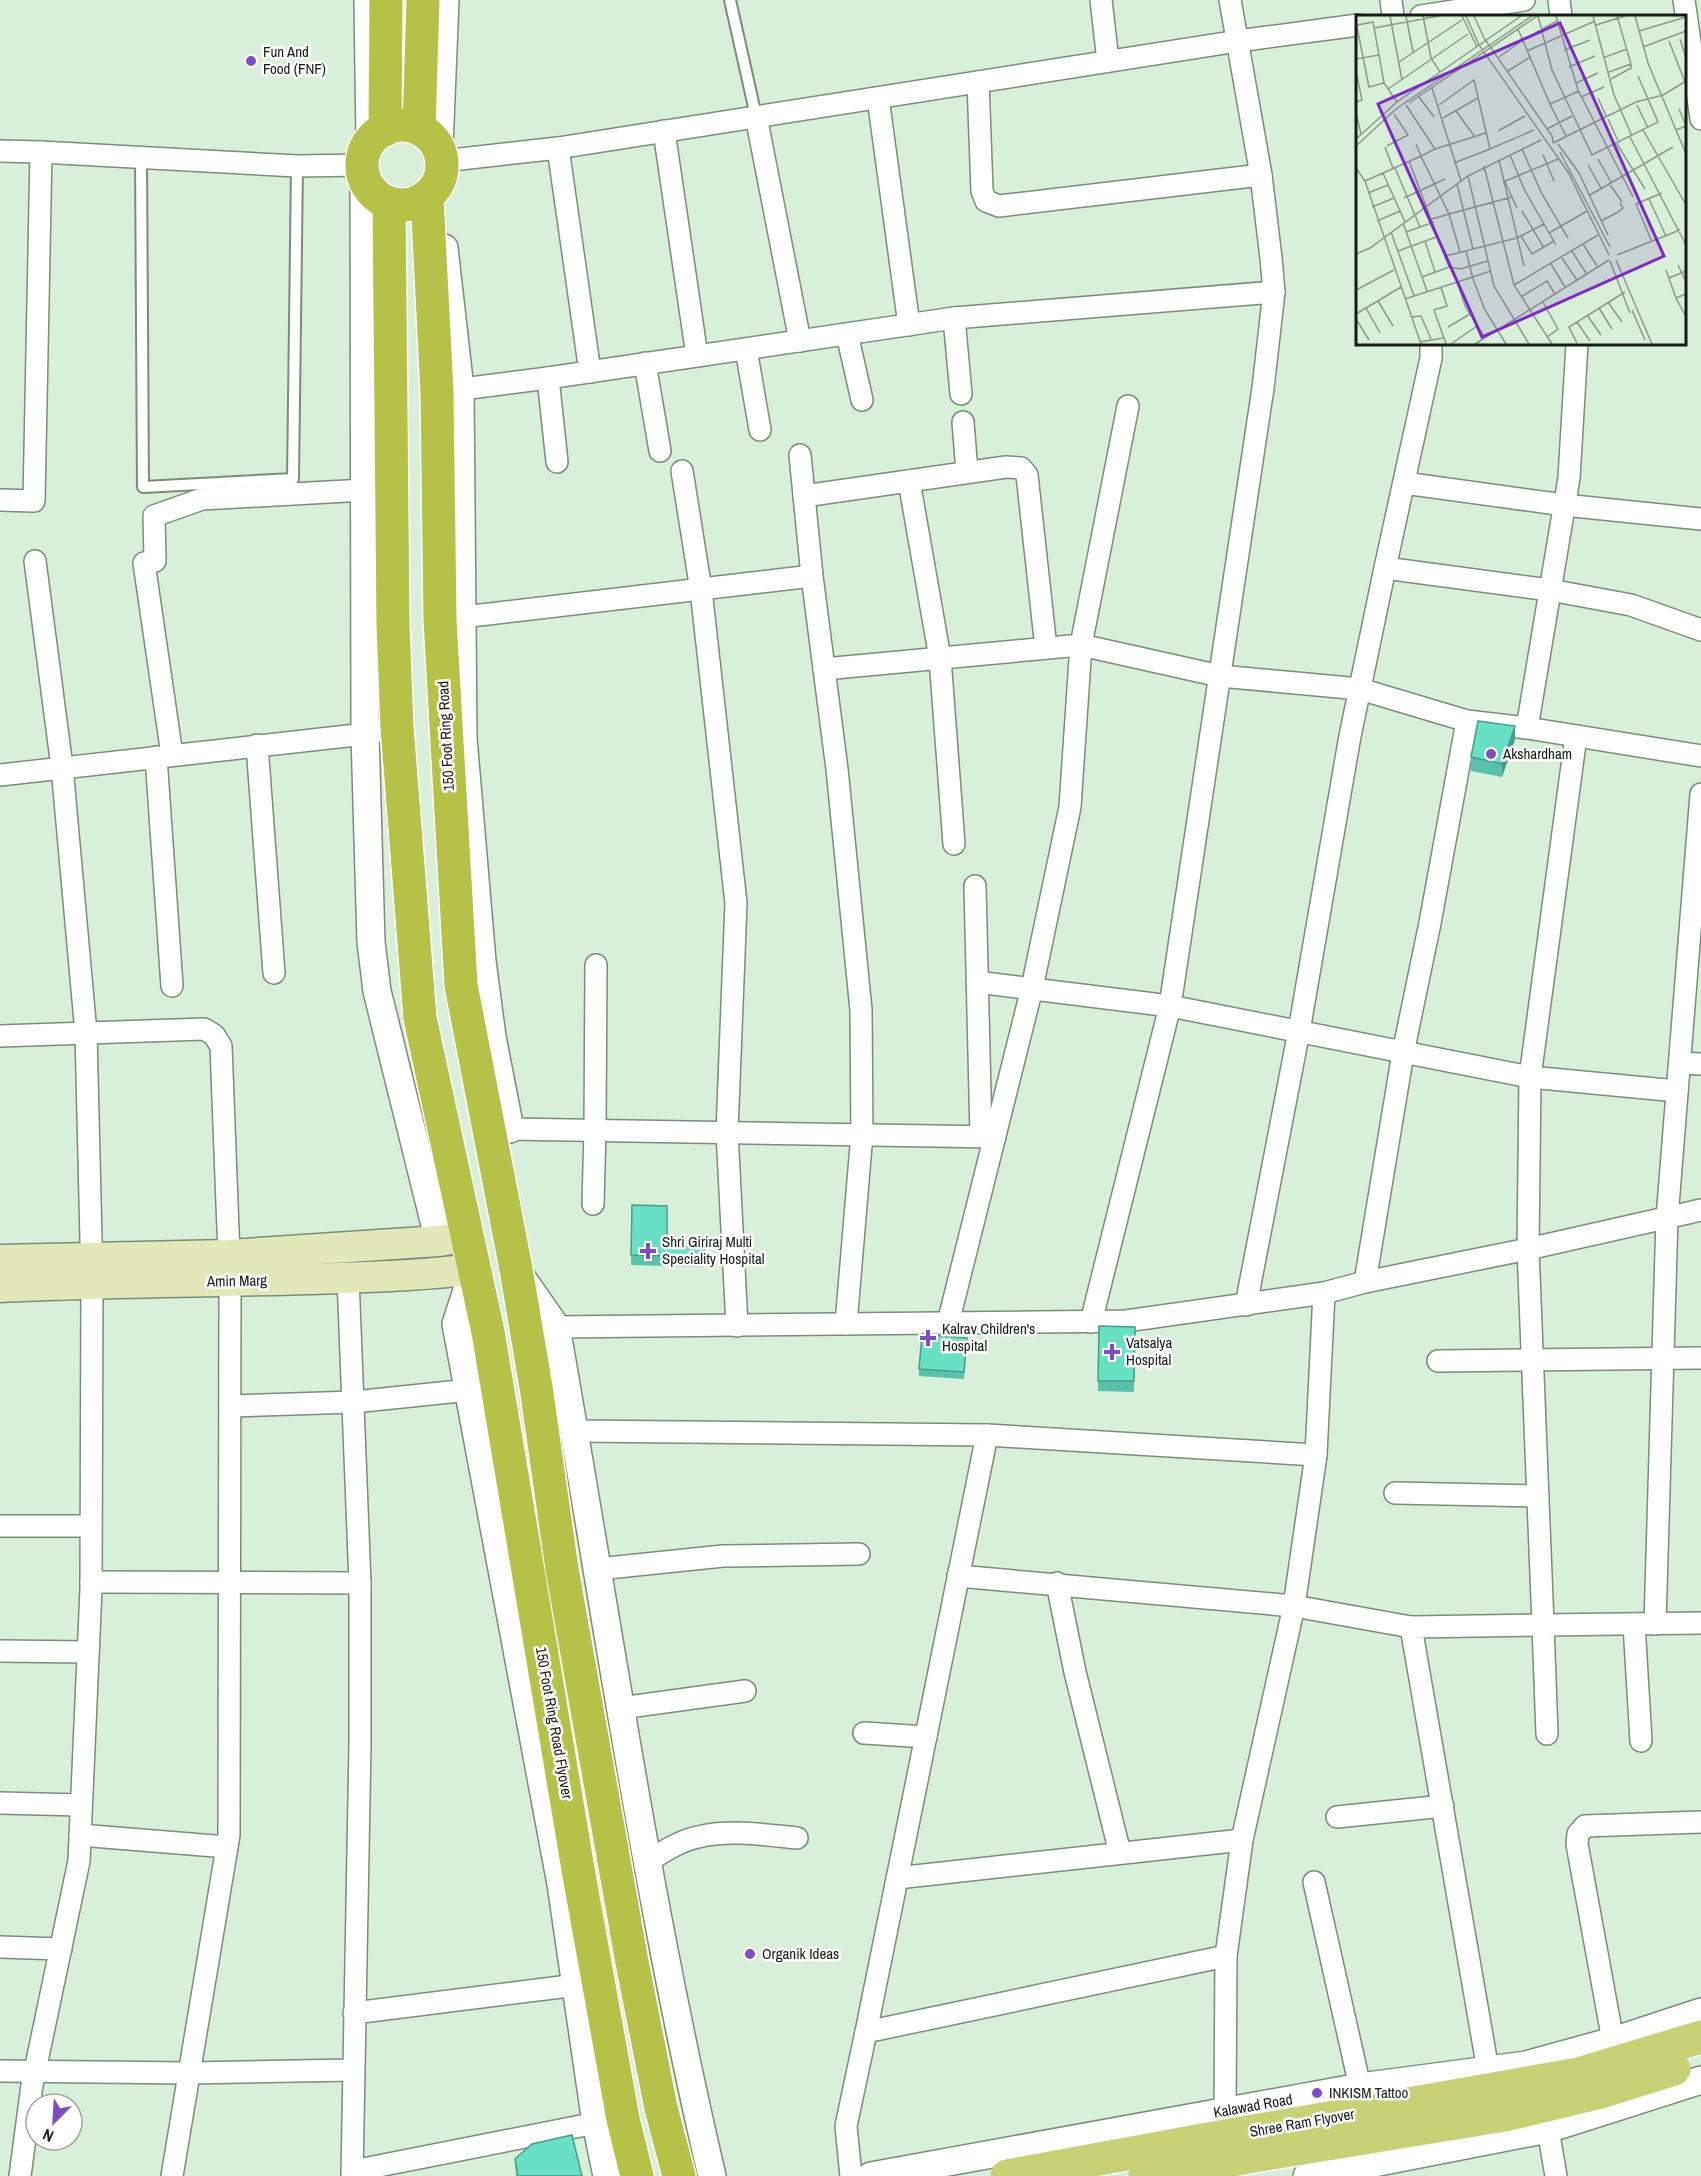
<svg xmlns="http://www.w3.org/2000/svg" width="1701" height="2176" font-family="'Archivo Narrow',sans-serif">
<style>
.lines{fill:none;stroke-linecap:round;stroke-linejoin:round}
.service-casing{stroke:#798d7a;stroke-width:14}
.minor-casing{stroke:#798d7a;stroke-width:24}
.tertiary-casing{stroke:#798d7a;stroke-width:30}
.secondary-casing{stroke:#798d7a;stroke-width:33}
.trunk-casing{stroke:#fff;stroke-width:36}
.service{stroke:#fff;stroke-width:10}
.minor{stroke:#fff;stroke-width:21}
.tertiary{stroke:#fff;stroke-width:27}
.secondary{stroke:#e3e8ba;stroke-width:30}
.trunk{stroke:#b6c247;stroke-width:33}
.primary-bridge-casing{stroke:#fff;stroke-width:36;stroke-linecap:butt}
.primary-bridge{stroke:#c8d175;stroke-width:33}
.wall{fill:#59c1aa}
.shaded-wall{fill:#489d8b}
.building{fill:#67e0c6;stroke:#489d8b;stroke-width:1.5}
.poi-dot{fill:#804cc3;stroke:#fff;stroke-width:2}
.labels{text-anchor:middle;stroke-width:5;stroke-linejoin:round;paint-order:stroke}
.poi-label{font-size:15px;fill:#141c15;stroke:#fff;text-anchor:start}
.street-label{font-size:15px;fill:#141c15;stroke:#fff}
.inset-road{fill:none;stroke:#8a9b8b;stroke-width:1.5}
.view{fill:#7b2cbf;fill-opacity:0.15;stroke:#7b2cbf;stroke-width:3}
.inset-edge{fill:none;stroke:#141c15;stroke-width:3}
</style>
<rect width="100%" height="100%" fill="#d8efd9"/>
<g class="lines">
<defs>
<g id="service">
<path d="M730 0 756 116"/>
<path d="M141 157 143 487 293 479 297 166"/>
</g>
<g id="minor">
<path d="M1101 0 1108 61"/>
<path d="M1391 0 1393 16"/>
<path d="M1559 0 1561 16"/>
<path d="M1684 0 1701 119"/>
<path d="M1421 16 1524 0"/>
<path d="M978 82 982 191 986 201 999 206 1261 175"/>
<path d="M878 98 909 325"/>
<path d="M756 116 800 341"/>
<path d="M664 131 697 356"/>
<path d="M558 148 590 372"/>
<path d="M0 151 41 152 297 166 362 165"/>
<path d="M443 161 558 148 1238 41 1358 25"/>
<path d="M954 318 961 394"/>
<path d="M847 334 862 400"/>
<path d="M746 349 760 430"/>
<path d="M645 363 660 451"/>
<path d="M548 378 557 462"/>
<path d="M447 391 548 378 954 318 1274 292"/>
<path d="M963 422 967 472"/>
<path d="M800 455 812 576 837 769 861 1010 862 1134 846 1324"/>
<path d="M682 471 701 590 736 903 727 1132 737 1326"/>
<path d="M909 481 940 658 954 844"/>
<path d="M1404 483 1564 505 1701 519"/>
<path d="M804 496 1006 467 1021 468 1027 475 1046 648"/>
<path d="M0 500 34 501 41 152"/>
<path d="M155 561 154 516 202 499 365 490"/>
<path d="M144 563 172 755"/>
<path d="M1385 568 1550 590 1631 605 1701 630"/>
<path d="M446 619 812 576"/>
<path d="M824 669 1081 645 1220 676 1360 689 1467 721"/>
<path d="M1527 728 1701 756"/>
<path d="M1576 736 1530 1077 1677 1091"/>
<path d="M257 745 274 973"/>
<path d="M156 757 172 986"/>
<path d="M0 775 365 734 397 727"/>
<path d="M975 886 981 1136"/>
<path d="M977 982 1170 1006 1530 1077 1528 1249 1543 1625 1411 1627 1488 2070"/>
<path d="M0 1036 204 1029 214 1035 221 1046 230 1282 229 1835 172 2176"/>
<path d="M1680 1063 1701 1064"/>
<path d="M510 1129 995 1137"/>
<path d="M593 1204 595 1130 596 965"/>
<path d="M1365 1282 1403 1053 1430 923 1467 721 1527 728 1569 478 1577 344"/>
<path d="M1246 1305 1299 1031 1350 736 1385 568 1431 358V344"/>
<path d="M1091 1322 1170 1006 1263 388 1274 292 1271 258 1261 175 1230 0"/>
<path d="M948 1323 1032 988 1070 807 1081 645 1128 406"/>
<path d="M556 1327 1126 1321 1324 1293 1365 1282 1528 1249 1701 1210"/>
<path d="M1438 1361 1701 1358"/>
<path d="M230 1406 354 1402 469 1390"/>
<path d="M574 1431 987 1435 866 2032 1226 1956"/>
<path d="M987 1435 1316 1455"/>
<path d="M1395 1493 1538 1496"/>
<path d="M0 1526H91"/>
<path d="M598 1569 723 1556 859 1554"/>
<path d="M958 1576 1294 1606 1411 1627"/>
<path d="M91 1582 360 1583 348 1278"/>
<path d="M1057 1583 1075 1672 1120 1853"/>
<path d="M1634 1624 1641 1741"/>
<path d="M1655 1624 1667 1218 1701 794"/>
<path d="M0 1651 88 1652"/>
<path d="M621 1708 745 1691"/>
<path d="M864 1733 926 1737"/>
<path d="M1547 1734 1543 1625 1701 1623"/>
<path d="M0 1803 81 1805"/>
<path d="M1337 1817 1443 1806"/>
<path d="M80 1835 227 1847"/>
<path d="M647 1862C663 1852 679 1841 698 1837 728 1829 766 1835 797 1838"/>
<path d="M897 1878 1242 1840"/>
<path d="M1314 1882 1360 2087"/>
<path d="M0 1947 61 1949"/>
<path d="M354 2013 577 1985"/>
<path d="M1613 2041 1577 1844 1578 1834 1585 1826 1701 1822"/>
<path d="M0 2071 190 2073 353 2070"/>
<path d="M1225 2111 1226 1956 1242 1840 1294 1606 1316 1455 1324 1293"/>
<path d="M1543 2115 1548 2129 1556 2176"/>
<path d="M353 2171 596 2123"/>
<path d="M20 2176 32 2085 79 1861 91 1589 92 1282 86 1033 62 767 35 561"/>
<path d="M352 2176 360 1744V1583"/>
<path d="M851 2176 846 2126 866 2032"/>
</g>
<g id="tertiary">
<path d="M368 0 370 142"/>
<path d="M439 147 445 0"/>
<path d="M364 177 365 734 371 942 377 991 439 1241"/>
<path d="M444 248 460 389 463 738 482 961 492 1037 510 1129 488 1128"/>
<path d="M474 1269 456 1324 561 1884 596 2123 607 2176"/>
<path d="M517 1271 556 1327C606 1610 646 1896 712 2176"/>
<path d="M871 2176 1360 2087 1526 2065 1613 2041 1701 2012"/>
<path d="M1307 2176 1548 2129 1701 2080"/>
</g>
<g id="secondary">
<path d="M0 1260 229 1255 439 1241 467 1236"/>
<path d="M0 1287C103 1282 207 1282 310 1279 365 1277 420 1276 474 1269"/>
</g>
<g id="trunk">
<circle cx="402" cy="165" r="40"/>
<path d="M419 129 423 0"/>
<path d="M385 130 386 0"/>
<path d="M427 197 437 392 440 620 461 985 516 1269 536 1387 562 1569 632 1962 661 2108 679 2176"/>
<path d="M389 203 393 625 397 727 420 1018 488 1332 579 1875 623 2119 637 2176"/>
</g>
</defs>
<use href="#service" class="service-casing"/>
<use href="#minor" class="minor-casing"/>
<use href="#tertiary" class="tertiary-casing"/>
<use href="#secondary" class="secondary-casing"/>
<use href="#trunk" class="trunk-casing"/>
<use href="#service" class="service"/>
<use href="#minor" class="minor"/>
<use href="#tertiary" class="tertiary"/>
<use href="#secondary" class="secondary"/>
<use href="#trunk" class="trunk"/>
<defs>
<g id="primary-bridge">
<path d="M1007 2176 1197 2141 1578 2074 1701 2037"/>
<path d="M1145 2176 1254 2156 1505 2115 1601 2092 1674 2069"/>
</g>
</defs>
<use href="#primary-bridge" class="primary-bridge-casing"/>
<use href="#primary-bridge" class="primary-bridge"/>
</g>
<g class="wall">
<path d="M1515 739 1502 777 1471 771V757Z"/>
<path d="M632 1205 667 1240 705 1241 704 1267 631 1265Z"/>
<path d="M1099 1326 1135 1327 1134 1392 1098 1391Z"/>
<path d="M967 1345 964 1379 919 1376V1369Z"/>
<path d="M515 2159 582 2176H516Z"/>
</g>
<path class="shaded-wall" d="M1515 726V739L1502 777V764Z"/>
<g class="building">
<path d="M1478 721 1515 726 1502 764 1471 757Z"/>
<path d="M632 1205 667 1206V1240L705 1241 704 1257 631 1255Z"/>
<path d="M1099 1326 1135 1327 1134 1381H1098Z"/>
<path d="M922 1334 967 1338 964 1372 919 1369Z"/>
<path d="M572 2135 582 2176H518L515 2159 532 2144Z"/>
</g>
<g class="poi-dot">
<circle cx="251" cy="61" r="6"/>
<circle cx="1491" cy="754" r="6"/>
<path d="M645 1242h6v6h6v6h-6v6h-6v-6h-6v-6h6z"/>
<path d="M925 1329h6v6h6v6h-6v6h-6v-6h-6v-6h6z"/>
<path d="M1109 1343h6v6h6v6h-6v6h-6v-6h-6v-6h6z"/>
<circle cx="750" cy="1954" r="6"/>
<circle cx="1317" cy="2093" r="6"/>
</g>
<g class="labels">
<g class="poi-label">
<text x="263" y="57">Fun And<tspan x="263" dy="17">Food (FNF)</tspan></text>
<text x="1503" y="759">Akshardham</text>
<text x="662" y="1247">Shri Giriraj Multi<tspan x="662" dy="17">Speciality Hospital</tspan></text>
<text x="942" y="1334">Kalrav Children's<tspan x="942" dy="17">Hospital</tspan></text>
<text x="1126" y="1348">Vatsalya<tspan x="1126" dy="17">Hospital</tspan></text>
<text x="762" y="1959">Organik Ideas</text>
<text x="1329" y="2098">INKISM Tattoo</text>
</g>
<g class="street-label">
<text transform="translate(446 736) rotate(-93)" y="5">150 Foot Ring Road</text>
<text transform="translate(237 1281) rotate(-1)" y="5">Amin Marg</text>
<text transform="translate(554 1723) rotate(80)" y="5">150 Foot Ring Road Flyover</text>
<text transform="translate(1253 2106) rotate(-10)" y="5">Kalawad Road</text>
<text transform="translate(1302 2123) rotate(-10)" y="5">Shree Ram Flyover</text>
</g>
</g>
<g transform="translate(1356 15)">
<rect width="330" height="330" fill="#d8efd9"/>
<path class="inset-road" d="M34 1 46 65M50 1 57 37M67 1 75 43 84 57M106 1 121 32M110 1 123 30 212 157 253 240M118 1 128 23 196 121 197 128M182 1 196 55 236 140 302 107 282 61M200 1 222 75 277 182M237 1 258 80 276 121M279 1 292 48 330 139M0 7 13 72 28 68M1 10 17 7 23 40M240 10 269 1M18 13 83 1M162 14 194 89M283 16 330 2M179 18 201 6M324 24 330 43M313 26 329 67M287 32 330 16M208 35 234 25M171 36 239 6M143 42 167 25M249 42 271 34M0 44 23 40 28 68 41 87M43 47 106 5M213 52 239 41M0 56 6 85 0 87M152 56 174 42M253 57 275 49 261 1M255 64 275 53V49M220 68 242 58M76 73 105 166M32 74 112 19M63 82 78 102M225 82 248 72M242 83 250 101M53 88 181 1M50 90 79 134 65 141 93 199 156 182M83 90 118 65 134 134 178 115M281 90 292 113M100 96 119 122M0 98 5 119M87 103 122 83M252 104 263 128M191 114 216 101M287 115 329 188M320 115 330 111 323 94M142 116 169 101M210 121 194 89 223 76M274 122 330 230M0 124 41 87 165 1M197 128 280 87 307 80 330 66M202 129 223 158 252 220M261 129 289 174M0 131 40 94 176 1M31 131 52 120 38 99M29 132 37 153M79 134 130 118M166 134 186 179 212 223M204 137 254 232M154 140 168 174 200 230M187 140 198 166M242 144 255 167M143 145 168 251M53 146 93 252 66 262M98 148 134 134M232 150 245 173M128 151 158 270 196 329M0 153 9 166 65 329M39 153 64 212M27 158 49 207M112 161 138 271 173 329M9 166 65 141 60 129M147 167 202 144M149 167 161 193M253 168 266 187M101 169 117 234 110 236 117 264 129 295 150 329M12 178 32 170M234 180 317 132M48 183 89 164M293 184 310 221M16 192 38 183M166 196 188 233M76 204 93 199 104 237M21 206 44 196M245 206 262 197 267 193 264 188M47 208 71 276M35 217 58 281M50 217 78 207M193 218 231 196M165 221 176 239 198 226M69 226 79 257M296 227 280 189 306 178M227 229 241 251M117 234 161 223 188 209M42 236 83 221M216 236 230 258M0 239 14 233 112 161 185 125M261 240 324 215M89 241 110 236M206 243 221 265M260 245 296 329M254 246 274 298M195 249 209 272M322 250 330 267M93 252 104 254 132 246M310 255 320 283 330 279M313 263 330 256M101 266 109 291 129 323M158 270 242 220M85 272 91 291 78 295 90 329M0 275 38 255M165 282 191 266 199 279M320 283 329 300M49 284 135 256M22 286 37 311M187 287 202 314 191 322M252 287 266 307M10 293 24 318M243 293 256 314M276 295 289 325M0 299 45 272M231 300 245 320M55 302 65 301 75 324M0 304 13 325M221 307 234 326M92 312 114 299M64 327 87 323M221 328 213 312 269 277M95 329 121 311M119 329 253 245"/>
<path class="view" d="M204 8 308 241 126 322 22 89Z"/>
<rect width="330" height="330" class="inset-edge"/>
</g>
<g transform="translate(54 2122) rotate(204)"><circle r="28" fill="#ffffff" stroke="#a1a4a1" stroke-width="1.5"/>
<path d="M0-4.5L10 22L0 15L-10 22Z" fill="#804cc3"/>
<text y="-9" font-size="16" font-weight="bold" text-anchor="middle" fill="#141c15">N</text>
</g>
</svg>
